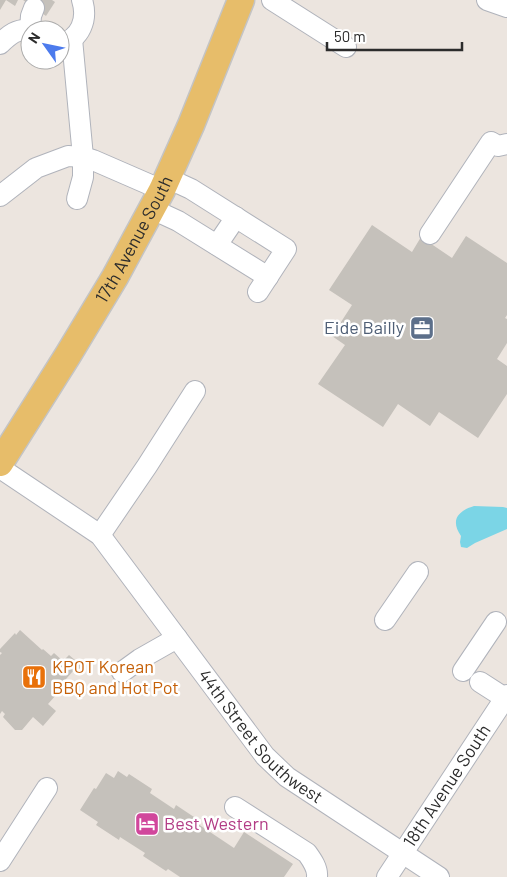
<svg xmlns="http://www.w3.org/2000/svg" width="507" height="877" font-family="Barlow,sans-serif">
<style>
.water{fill:#7bd5e6}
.building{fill:#c5c1bb}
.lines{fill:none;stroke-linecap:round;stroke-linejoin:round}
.minor-casing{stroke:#b0b3bb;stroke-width:22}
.major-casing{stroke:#c4c4c4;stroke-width:29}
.minor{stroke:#fff;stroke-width:20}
.major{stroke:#e7bd6a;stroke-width:26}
.labels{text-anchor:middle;stroke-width:5;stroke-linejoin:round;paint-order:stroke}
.street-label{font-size:18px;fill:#2c2c2c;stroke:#fff}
.service-label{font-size:18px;fill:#4e5e75;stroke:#fff;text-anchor:end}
.food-label{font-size:18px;fill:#c56008;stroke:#fff;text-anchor:start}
.hotel-label{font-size:18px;fill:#b23c85;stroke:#fff;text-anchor:start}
</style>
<rect width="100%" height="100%" fill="#ece5df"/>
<path class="water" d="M474 506 503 507 507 508V529L475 543 467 548 461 547 460 542 461 536C450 520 458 511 474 506Z"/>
<g class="building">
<path d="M0 0H18L15 6 6 0 0 10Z"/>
<path d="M23 0H52L55 2 46 16Z"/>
<path d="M372 225 412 252 421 237 452 258 466 236 507 263V315L505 318 507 319V343L497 359 507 366V394L478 438 439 412 430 426 398 404 383 427 318 384 345 345 332 336 352 305 329 290Z"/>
<path d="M20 630 42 650 43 649 51 656 54 653 63 661 69 655 82 666 75 673 73 671 54 693 56 695 48 704 56 711 43 726 33 717 22 730H15L3 717 5 714 2 711 0 714V655L2 653 0 652V649L15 633 16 635Z"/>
<path d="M118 771 127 777 129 774 152 789 150 793 174 809 176 805 200 821 198 824 234 848 244 832 293 864 284 877H180L168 869 166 871 143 856 145 853 120 837 119 840 96 825 98 822 80 810 94 788 96 789 106 773 114 778Z"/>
</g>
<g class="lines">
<defs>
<g id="minor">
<path d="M272 0 346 47"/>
<path d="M487 0 507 7"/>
<path d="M30 29 31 16 34 8"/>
<path d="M72 39 83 157V177L77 199"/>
<path d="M0 44C9 35 17 28 31 30"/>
<path d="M60 44C81 39 88 19 82 0"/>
<path d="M167 178 191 189 286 249 258 292"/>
<path d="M0 196 36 168 68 156 83 157 93 160 162 190"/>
<path d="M152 209 178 221 268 277"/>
<path d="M430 234 491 142 498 146 507 144"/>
<path d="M217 245 236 217"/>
<path id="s1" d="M0 468 100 535 265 756 287 777 439 877"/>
<path d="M100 535 147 466 195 391"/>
<path d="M385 620 418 572"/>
<path d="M463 671 496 622"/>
<path d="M122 672 140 659 177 638"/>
<path d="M480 682 505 698"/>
<path d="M235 807 307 853C312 860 318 868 317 877"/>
<path d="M0 861 47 788"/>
<path id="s2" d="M387 877 507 695"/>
</g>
<g id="major">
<path id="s3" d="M0 463 68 355 115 277 162 190 191 125 241 0"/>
</g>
</defs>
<use href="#minor" class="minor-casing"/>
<use href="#major" class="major-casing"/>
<use href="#minor" class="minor"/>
<use href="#major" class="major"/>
</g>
<defs>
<symbol id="office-square" viewBox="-11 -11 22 22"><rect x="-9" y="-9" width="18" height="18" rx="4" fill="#5c6f8a" stroke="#fff"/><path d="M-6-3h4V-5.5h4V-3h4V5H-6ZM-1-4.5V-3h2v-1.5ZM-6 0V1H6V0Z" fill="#fff"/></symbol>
<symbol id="restaurant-square" viewBox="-11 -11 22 22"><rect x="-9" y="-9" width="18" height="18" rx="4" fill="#e8710a" stroke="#fff"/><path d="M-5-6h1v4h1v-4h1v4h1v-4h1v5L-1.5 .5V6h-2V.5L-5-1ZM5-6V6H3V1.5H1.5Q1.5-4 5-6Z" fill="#fff"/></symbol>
<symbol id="hotel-square" viewBox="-11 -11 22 22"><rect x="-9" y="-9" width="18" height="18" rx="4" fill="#d1479c" stroke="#fff"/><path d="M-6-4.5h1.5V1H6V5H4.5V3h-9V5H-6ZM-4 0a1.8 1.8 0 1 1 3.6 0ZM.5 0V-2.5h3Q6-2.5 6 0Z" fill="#fff"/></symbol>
</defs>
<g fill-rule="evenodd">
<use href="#office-square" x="408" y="314" width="28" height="28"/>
<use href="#restaurant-square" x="20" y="663" width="28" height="28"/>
<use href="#hotel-square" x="133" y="810" width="28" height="28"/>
</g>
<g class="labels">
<g class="street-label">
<text dy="6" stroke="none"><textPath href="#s3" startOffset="261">17th Avenue South</textPath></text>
<text dy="6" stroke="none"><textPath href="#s1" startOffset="379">44th Street Southwest</textPath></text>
<text dy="6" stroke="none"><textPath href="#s2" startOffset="109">18th Avenue South</textPath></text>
</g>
<g class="service-label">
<text x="404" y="334">Eide Bailly</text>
</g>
<g class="food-label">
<text x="52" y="673">KPOT Korean<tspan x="52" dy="21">BBQ and Hot Pot</tspan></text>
</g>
<g class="hotel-label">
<text x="164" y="830">Best Western</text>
</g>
</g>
<g transform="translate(45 45) rotate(303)"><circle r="24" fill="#ffffff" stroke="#ababab"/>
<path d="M0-4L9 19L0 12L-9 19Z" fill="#4c7bed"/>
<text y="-8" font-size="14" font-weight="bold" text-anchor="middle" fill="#2c2c2c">N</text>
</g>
<path d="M327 42v8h135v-8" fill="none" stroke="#2c2c2c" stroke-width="2.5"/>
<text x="334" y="42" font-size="15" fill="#2c2c2c" stroke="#ffffff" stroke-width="4" paint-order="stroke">50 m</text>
</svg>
